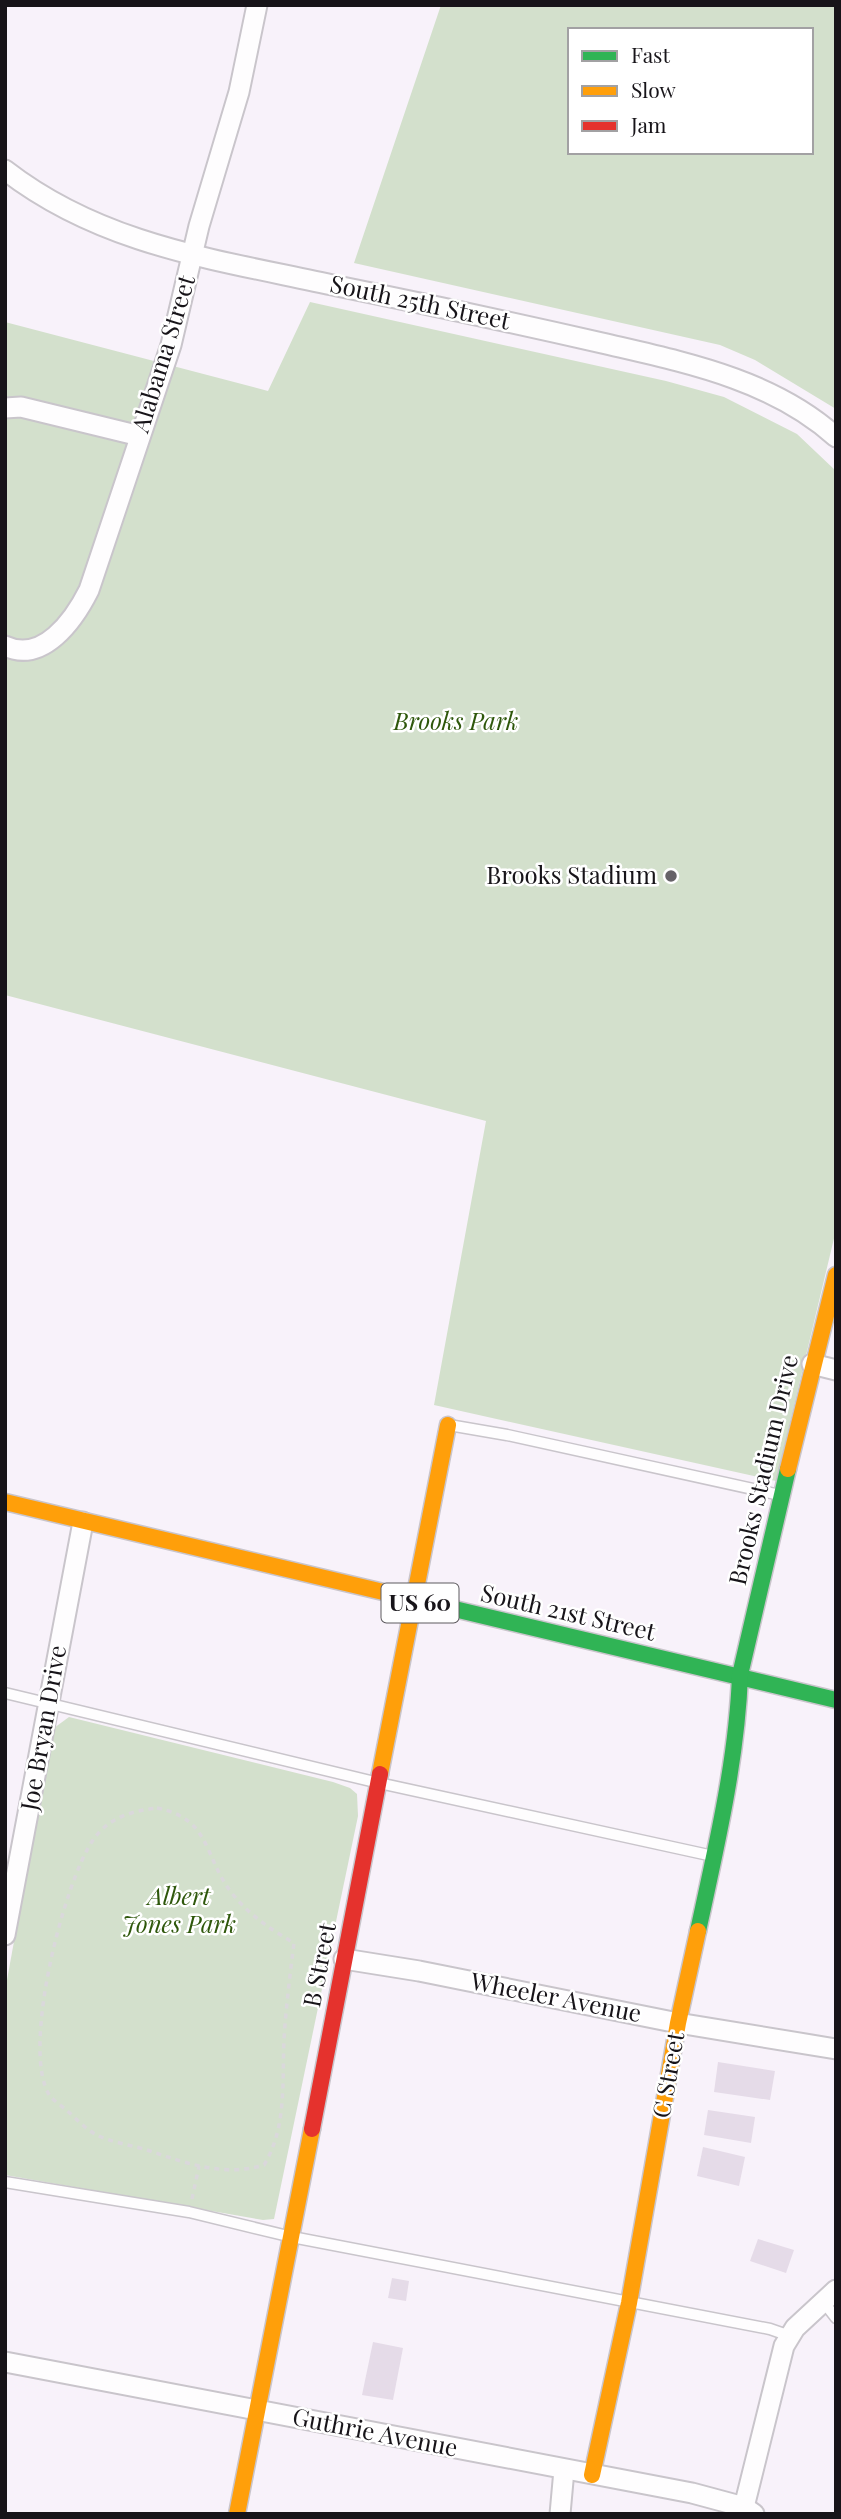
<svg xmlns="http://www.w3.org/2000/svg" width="841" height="2519" font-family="'Playfair Display',serif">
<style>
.park{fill:#d3e0cc;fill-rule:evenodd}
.building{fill:#e5dbe8}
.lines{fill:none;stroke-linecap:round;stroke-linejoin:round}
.lane-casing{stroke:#c9c5cb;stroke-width:13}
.street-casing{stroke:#c9c5cb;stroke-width:23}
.fast-casing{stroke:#c9c5cb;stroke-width:19}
.slow-casing{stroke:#c9c5cb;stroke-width:19}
.jam-casing{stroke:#c9c5cb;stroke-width:19}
.path{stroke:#dad8db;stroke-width:3.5;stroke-dasharray:5 5;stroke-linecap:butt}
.lane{stroke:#fefdfe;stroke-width:10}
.street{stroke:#fefdfe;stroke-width:19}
.fast{stroke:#30b455;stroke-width:16}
.slow{stroke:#ff9f0a;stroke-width:16}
.jam{stroke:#e5322d;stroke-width:16}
.poi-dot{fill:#666268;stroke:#fff;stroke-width:2.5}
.labels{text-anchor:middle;stroke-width:5;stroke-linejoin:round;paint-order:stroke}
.shield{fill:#fff;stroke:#5d5a5e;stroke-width:2}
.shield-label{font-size:23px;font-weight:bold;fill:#171419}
.street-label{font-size:24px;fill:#171419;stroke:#fff}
.park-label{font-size:24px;font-style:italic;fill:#2e570b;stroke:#fff}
.poi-label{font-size:24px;fill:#171419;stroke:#fff;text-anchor:end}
</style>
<rect width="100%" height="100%" fill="#f8f2fa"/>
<g class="park">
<path d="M441 5H836V409L755 360 720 345 354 263ZM570 30H811V152H570Z"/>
<path d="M310 302 666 381 724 397 797 434 836 471V1230L776 1481 434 1405 486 1121 5 995V322L268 391Z"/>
<path d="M69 1717 333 1782 350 1788 357 1794 358 1816 274 2219 263 2220 5 2175V1991L51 1738 54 1728Z"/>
</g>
<g class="building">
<path d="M718 2062 775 2071 770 2100 714 2092Z"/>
<path d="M708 2110 755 2117 751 2143 704 2135Z"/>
<path d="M703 2147 745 2157 739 2186 697 2176Z"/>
<path d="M758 2239 794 2250 786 2273 750 2261Z"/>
<path d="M392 2278 409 2281 406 2301 388 2298Z"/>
<path d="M373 2342 403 2348 393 2400 362 2395Z"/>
</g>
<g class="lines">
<defs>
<g id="lane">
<path d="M449 1425 507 1435 780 1495"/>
<path d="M5 1693 379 1783 713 1856"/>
<path d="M5 2182 189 2212 292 2237 770 2329 790 2336"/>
<path d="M822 2300 836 2318"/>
</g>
<g id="street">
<path d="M5 170C103 246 219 260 337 286 426 304 514 323 602 343 683 362 772 379 836 437"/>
<path d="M5 408 21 407 140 436"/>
<path d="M5 646C43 664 74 620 89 590L171 345 199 226 239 92 257 5"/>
<path d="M812 1364 836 1370"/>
<path d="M5 1935 83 1522"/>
<path d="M344 1959 419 1971 678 2023 836 2049"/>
<path d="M5 2362 692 2493 744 2507 754 2514"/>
<path d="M744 2507 784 2346 795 2328 836 2290"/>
<path d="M560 2514 564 2470"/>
</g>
<g id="fast">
<path d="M400 1596 836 1700"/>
<path d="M698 1931C716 1848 737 1760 740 1675L788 1469"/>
</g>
<g id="slow">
<path d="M788 1469 836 1275"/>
<path d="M5 1502 400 1596"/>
<path d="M380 1774 448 1425"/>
<path d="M592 2475 629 2303 678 2023 698 1931"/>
<path d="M237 2514 312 2129"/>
</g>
<path id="jam" d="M312 2129 380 1774"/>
</defs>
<use href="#lane" class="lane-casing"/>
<use href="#street" class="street-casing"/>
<use href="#fast" class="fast-casing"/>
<use href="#slow" class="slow-casing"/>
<use href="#jam" class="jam-casing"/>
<g class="path">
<path d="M157 1808C211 1819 203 1855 231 1892 248 1914 270 1929 294 1943 290 1975 286 2007 284 2039 282 2083 287 2127 264 2165 225 2177 188 2164 150 2151 133 2145 111 2143 95 2134 84 2128 75 2117 66 2110 61 2105 54 2101 50 2096 20 2052 64 1882 93 1840 108 1818 131 1811 157 1808Z"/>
<path d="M192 2199 199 2166"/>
</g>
<use href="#lane" class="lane"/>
<use href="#street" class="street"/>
<use href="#fast" class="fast"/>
<use href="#slow" class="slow"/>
<use href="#jam" class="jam"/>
</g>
<circle class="poi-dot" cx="671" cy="876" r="7"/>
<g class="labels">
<rect class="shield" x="381.5" y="1583.5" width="77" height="39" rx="5"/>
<g class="shield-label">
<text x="420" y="1611">US 60</text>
</g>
<g class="street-label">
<text transform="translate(420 303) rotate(12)" y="8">South 25th Street</text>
<text transform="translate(164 354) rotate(-73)" y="8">Alabama Street</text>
<text transform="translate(764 1470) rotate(-77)" y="8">Brooks Stadium Drive</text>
<text transform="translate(568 1613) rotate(13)" y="8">South 21st Street</text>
<text transform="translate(44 1728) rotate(-80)" y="8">Joe Bryan Drive</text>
<text transform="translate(320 1965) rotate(-79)" y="8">B Street</text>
<text transform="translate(556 1998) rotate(11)" y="8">Wheeler Avenue</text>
<text transform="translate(669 2075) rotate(-80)" y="8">C Street</text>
<text transform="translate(375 2433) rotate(11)" y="8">Guthrie Avenue</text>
</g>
<g class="park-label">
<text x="456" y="730">Brooks Park</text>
<text x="179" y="1905">Albert<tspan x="179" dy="28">Jones Park</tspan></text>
</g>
<g class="poi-label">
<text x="657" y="884">Brooks Stadium</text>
</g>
</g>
<rect width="841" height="2519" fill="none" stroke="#171419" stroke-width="14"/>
<rect x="568" y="28" width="245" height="126" fill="#ffffff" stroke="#a2a1a3" stroke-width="2"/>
<rect x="582" y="51" width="35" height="10" fill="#30b455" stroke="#a2a1a3" stroke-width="2"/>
<text x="631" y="63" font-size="21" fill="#171419">Fast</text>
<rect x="582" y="86" width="35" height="10" fill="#ff9f0a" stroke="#a2a1a3" stroke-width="2"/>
<text x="631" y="98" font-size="21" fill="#171419">Slow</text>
<rect x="582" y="121" width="35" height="10" fill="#e5322d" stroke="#a2a1a3" stroke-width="2"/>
<text x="631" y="133" font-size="21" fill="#171419">Jam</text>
</svg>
